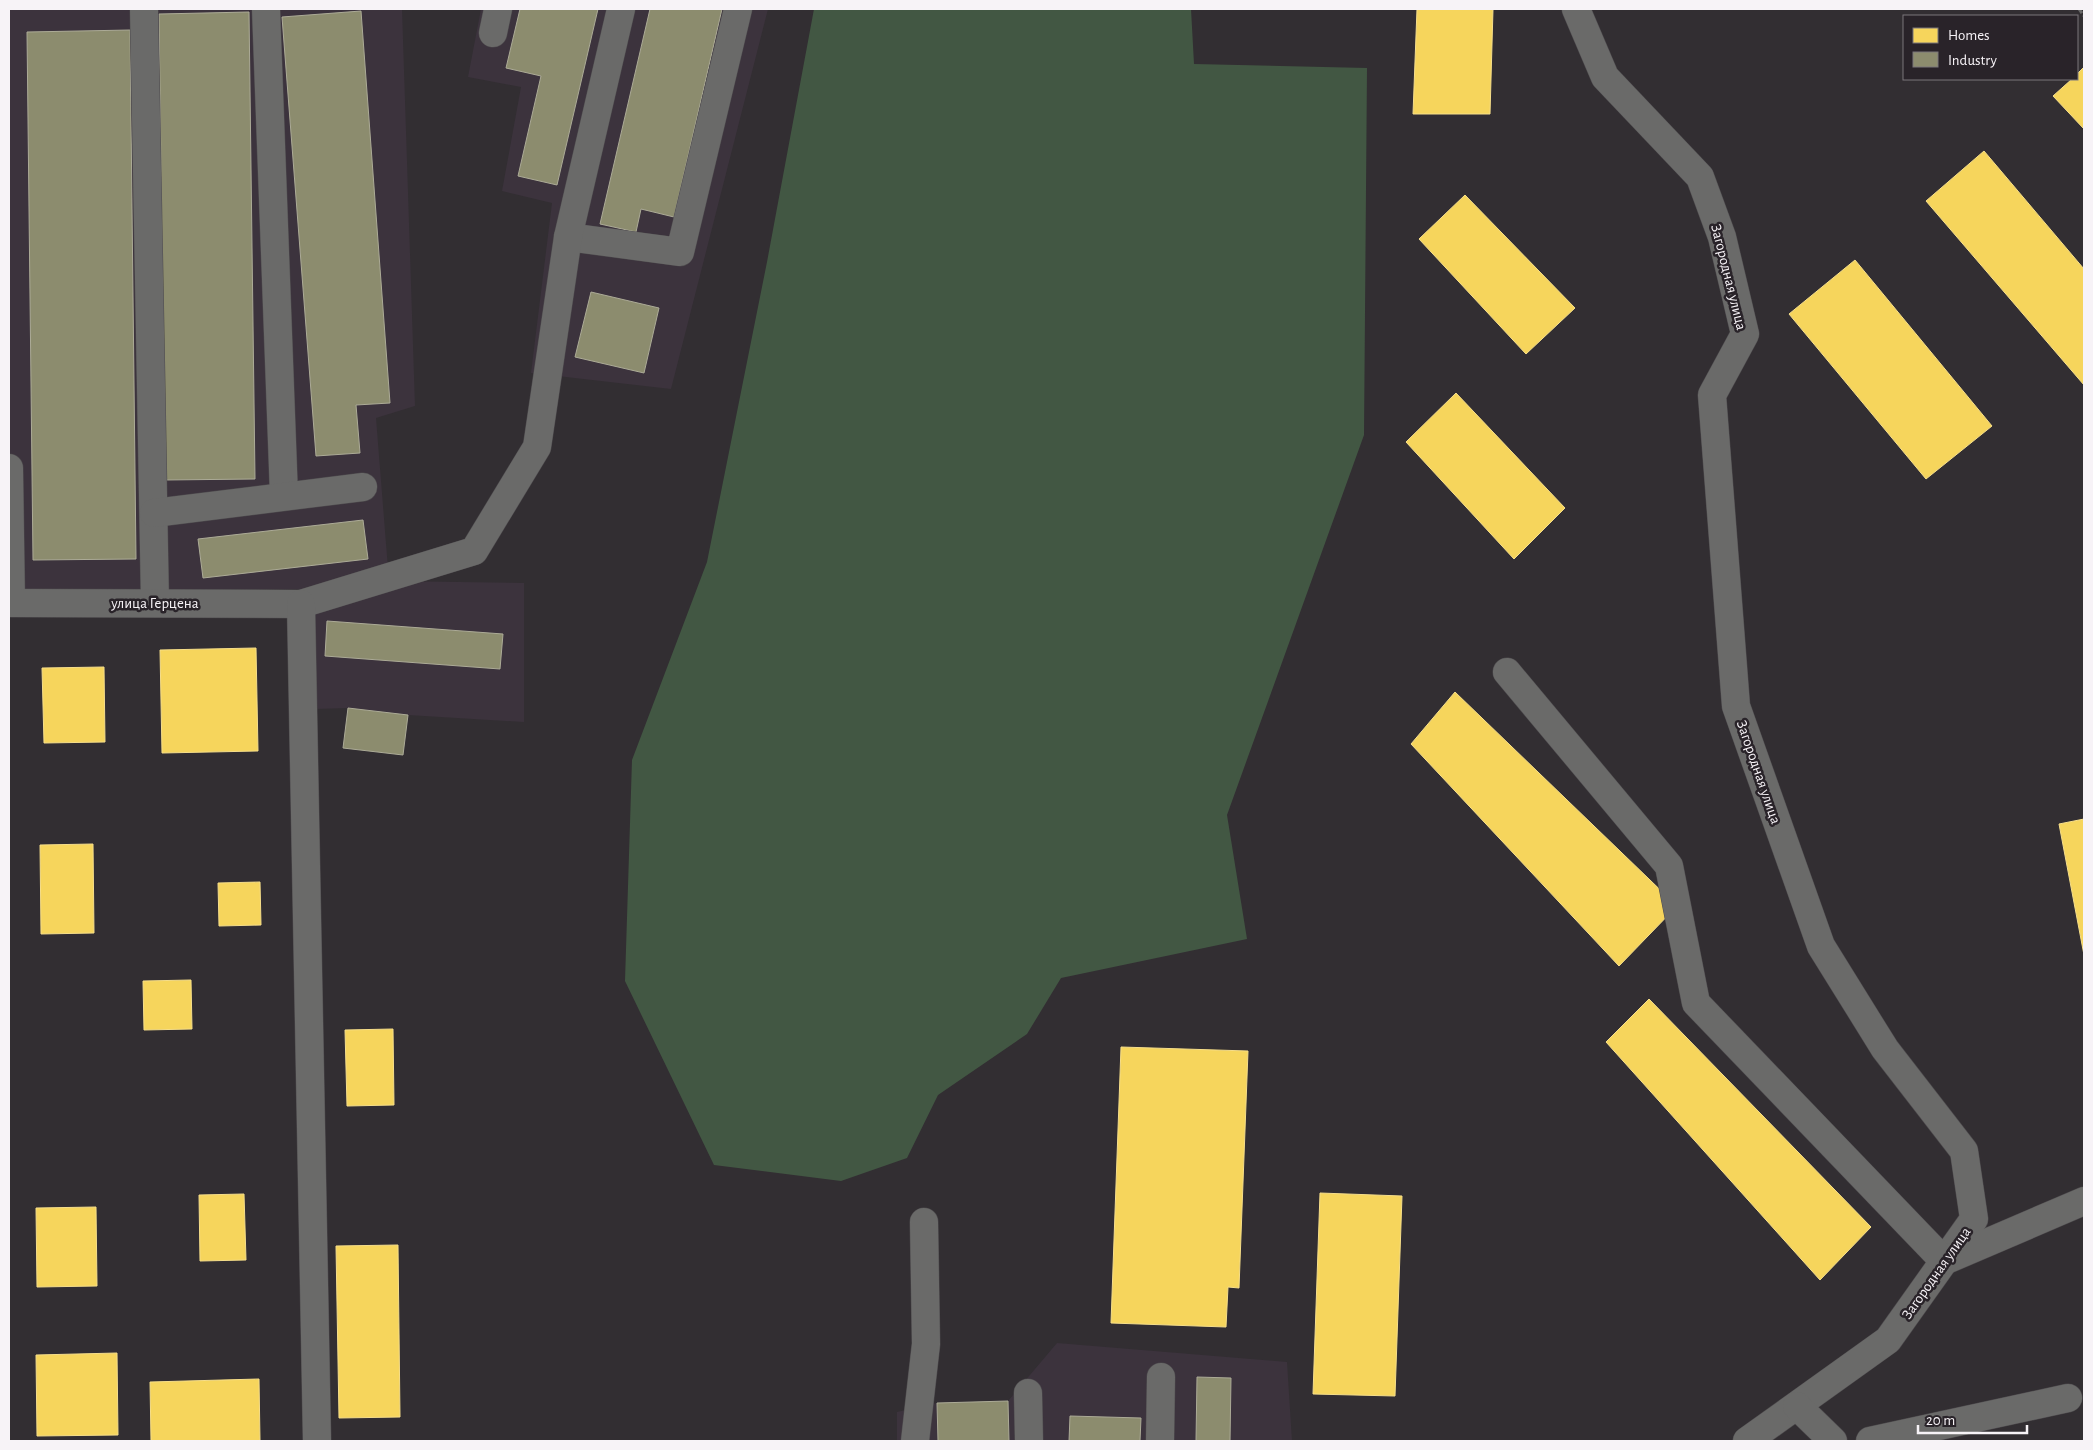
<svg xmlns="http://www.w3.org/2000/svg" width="2093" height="1450" font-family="'Alegreya Sans',sans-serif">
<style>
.built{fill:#3c333d}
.forest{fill:#425743}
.homes{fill:#f6d55c;stroke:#f6de8a}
.industry{fill:#8c8c6e;stroke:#acab97}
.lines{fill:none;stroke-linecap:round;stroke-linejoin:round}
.minor-casing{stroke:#4d4a4d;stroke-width:29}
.path{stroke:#6a6969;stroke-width:3;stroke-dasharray:5 2.5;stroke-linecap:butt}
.minor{stroke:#6a6a69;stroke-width:28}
.labels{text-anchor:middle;stroke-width:5;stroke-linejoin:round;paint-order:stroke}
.street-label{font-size:15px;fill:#f7f3f7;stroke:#292329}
</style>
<rect width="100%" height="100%" fill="#322e32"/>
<g class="built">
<path d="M9 9H402L415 406 376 418 389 581 524 583V722L408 715 348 708 315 709 313 589 9 590Z"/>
<path d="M481 9H768L671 389 531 373 552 203 502 191 521 87 468 77Z"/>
<path d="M1057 1343 1287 1362 1292 1441H897V1412L937 1403 1008 1401Z"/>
</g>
<path class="forest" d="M814 9H1191L1194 64 1367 68 1364 435 1227 815 1247 939 1061 978 1027 1034 938 1095 907 1158 841 1181 714 1165 625 981 632 760 707 562 767 262Z"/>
<g class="homes">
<path d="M1417 9H1493L1490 114H1413Z"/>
<path d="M2084 67V129L2053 96 2072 79H2077V74Z"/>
<path d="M1984 151 2084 269V385L1926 201Z"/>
<path d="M1465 195 1575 308 1526 354 1419 239Z"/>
<path d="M1855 260 1992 426 1926 479 1789 314Z"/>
<path d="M1456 393 1565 508 1514 559 1406 442Z"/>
<path d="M256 648 258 751 162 753 160 650Z"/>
<path d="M104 667 105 742 44 743 42 668Z"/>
<path d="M1455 692 1677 906 1619 966 1411 744Z"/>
<path d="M2084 819V955L2059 824Z"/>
<path d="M93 844 94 933 41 934 40 845Z"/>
<path d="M260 882 261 925 219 926 218 883Z"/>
<path d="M191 980 192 1029 144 1030 143 981Z"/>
<path d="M1649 999 1871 1227 1820 1280 1606 1042Z"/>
<path d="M393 1029 394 1105 347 1106 345 1030Z"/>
<path d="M1121 1047 1248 1051 1239 1288 1228 1287 1226 1327 1111 1323Z"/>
<path d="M1320 1193 1402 1196 1395 1396 1313 1394Z"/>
<path d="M244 1194 246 1260 200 1261 199 1195Z"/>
<path d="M96 1207 97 1286 37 1287 36 1208Z"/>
<path d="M398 1245 400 1417 339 1418 336 1246Z"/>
<path d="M117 1353 118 1435 37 1436 36 1355Z"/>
<path d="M259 1379 260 1441H151L150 1382Z"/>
</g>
<g class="industry">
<path d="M520 9H598L557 185 518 176 541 76 506 68Z"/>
<path d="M650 9H722L674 217 641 209 636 232 600 224Z"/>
<path d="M361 11 390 403 356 405 360 453 316 456 282 17Z"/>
<path d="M249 12 255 479 165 480 159 14Z"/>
<path d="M130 30 136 559 33 560 27 32Z"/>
<path d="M591 292 659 308 644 373 575 357Z"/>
<path d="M363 520 368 559 203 578 198 539Z"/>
<path d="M327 621 503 634 500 669 325 656Z"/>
<path d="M348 708 408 715 403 755 343 748Z"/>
<path d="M1197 1377 1231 1378 1230 1441H1196Z"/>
<path d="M1008 1401 1009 1441H938L937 1403Z"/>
<path d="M1070 1416 1141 1418 1140 1441H1069Z"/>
</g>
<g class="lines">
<defs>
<g id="minor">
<path d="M144 9 155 603"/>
<path d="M266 9 284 496"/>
<path d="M1576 9 1605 77 1700 177 1722 237 1745 334 1712 395 1736 706 1821 946 1885 1049 1964 1151 1974 1219 1888 1340 1747 1441"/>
<path d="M493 33 498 9"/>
<path d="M568 237 680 252 738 9"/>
<path d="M9 468 11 602"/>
<path d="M154 513 363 487"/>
<path d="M9 603 301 604 474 551 537 447 568 237 621 9"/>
<path d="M301 604 317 1441"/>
<path d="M1507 672 1669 866 1696 1003 1944 1261 2084 1201"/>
<path d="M1028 1393 1029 1441"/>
<path d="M1797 1406 1833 1441"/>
<path d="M915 1441 926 1344 924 1222"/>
<path d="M1160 1441 1161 1377"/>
<path d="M1870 1441 2068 1398"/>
</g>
</defs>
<use href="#minor" class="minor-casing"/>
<path class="path" d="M2079 9 2084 16"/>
<use href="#minor" class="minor"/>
</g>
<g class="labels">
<g class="street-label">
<text transform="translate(1729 277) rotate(76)" y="5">Загородная улица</text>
<text x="155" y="608">улица Герцена</text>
<text transform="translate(1759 772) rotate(71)" y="5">Загородная улица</text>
<text transform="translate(1936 1273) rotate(-55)" y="5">Загородная улица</text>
</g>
</g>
<rect width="2093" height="1450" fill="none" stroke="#f7f3f7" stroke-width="20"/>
<rect x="1903" y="15" width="175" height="65" fill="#292329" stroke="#7b767b"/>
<rect x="1913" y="28" width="25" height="15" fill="#f6d55c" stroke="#7b767b"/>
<text x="1948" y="40" font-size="15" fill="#f7f3f7">Homes</text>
<rect x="1913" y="52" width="25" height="15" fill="#8c8c6e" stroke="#7b767b"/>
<text x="1948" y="65" font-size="15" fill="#f7f3f7">Industry</text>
<path d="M1918 1425v8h109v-8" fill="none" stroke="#f7f3f7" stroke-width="2.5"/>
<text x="1926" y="1425" font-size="15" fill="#f7f3f7" stroke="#292329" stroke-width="4" paint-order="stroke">20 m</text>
</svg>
